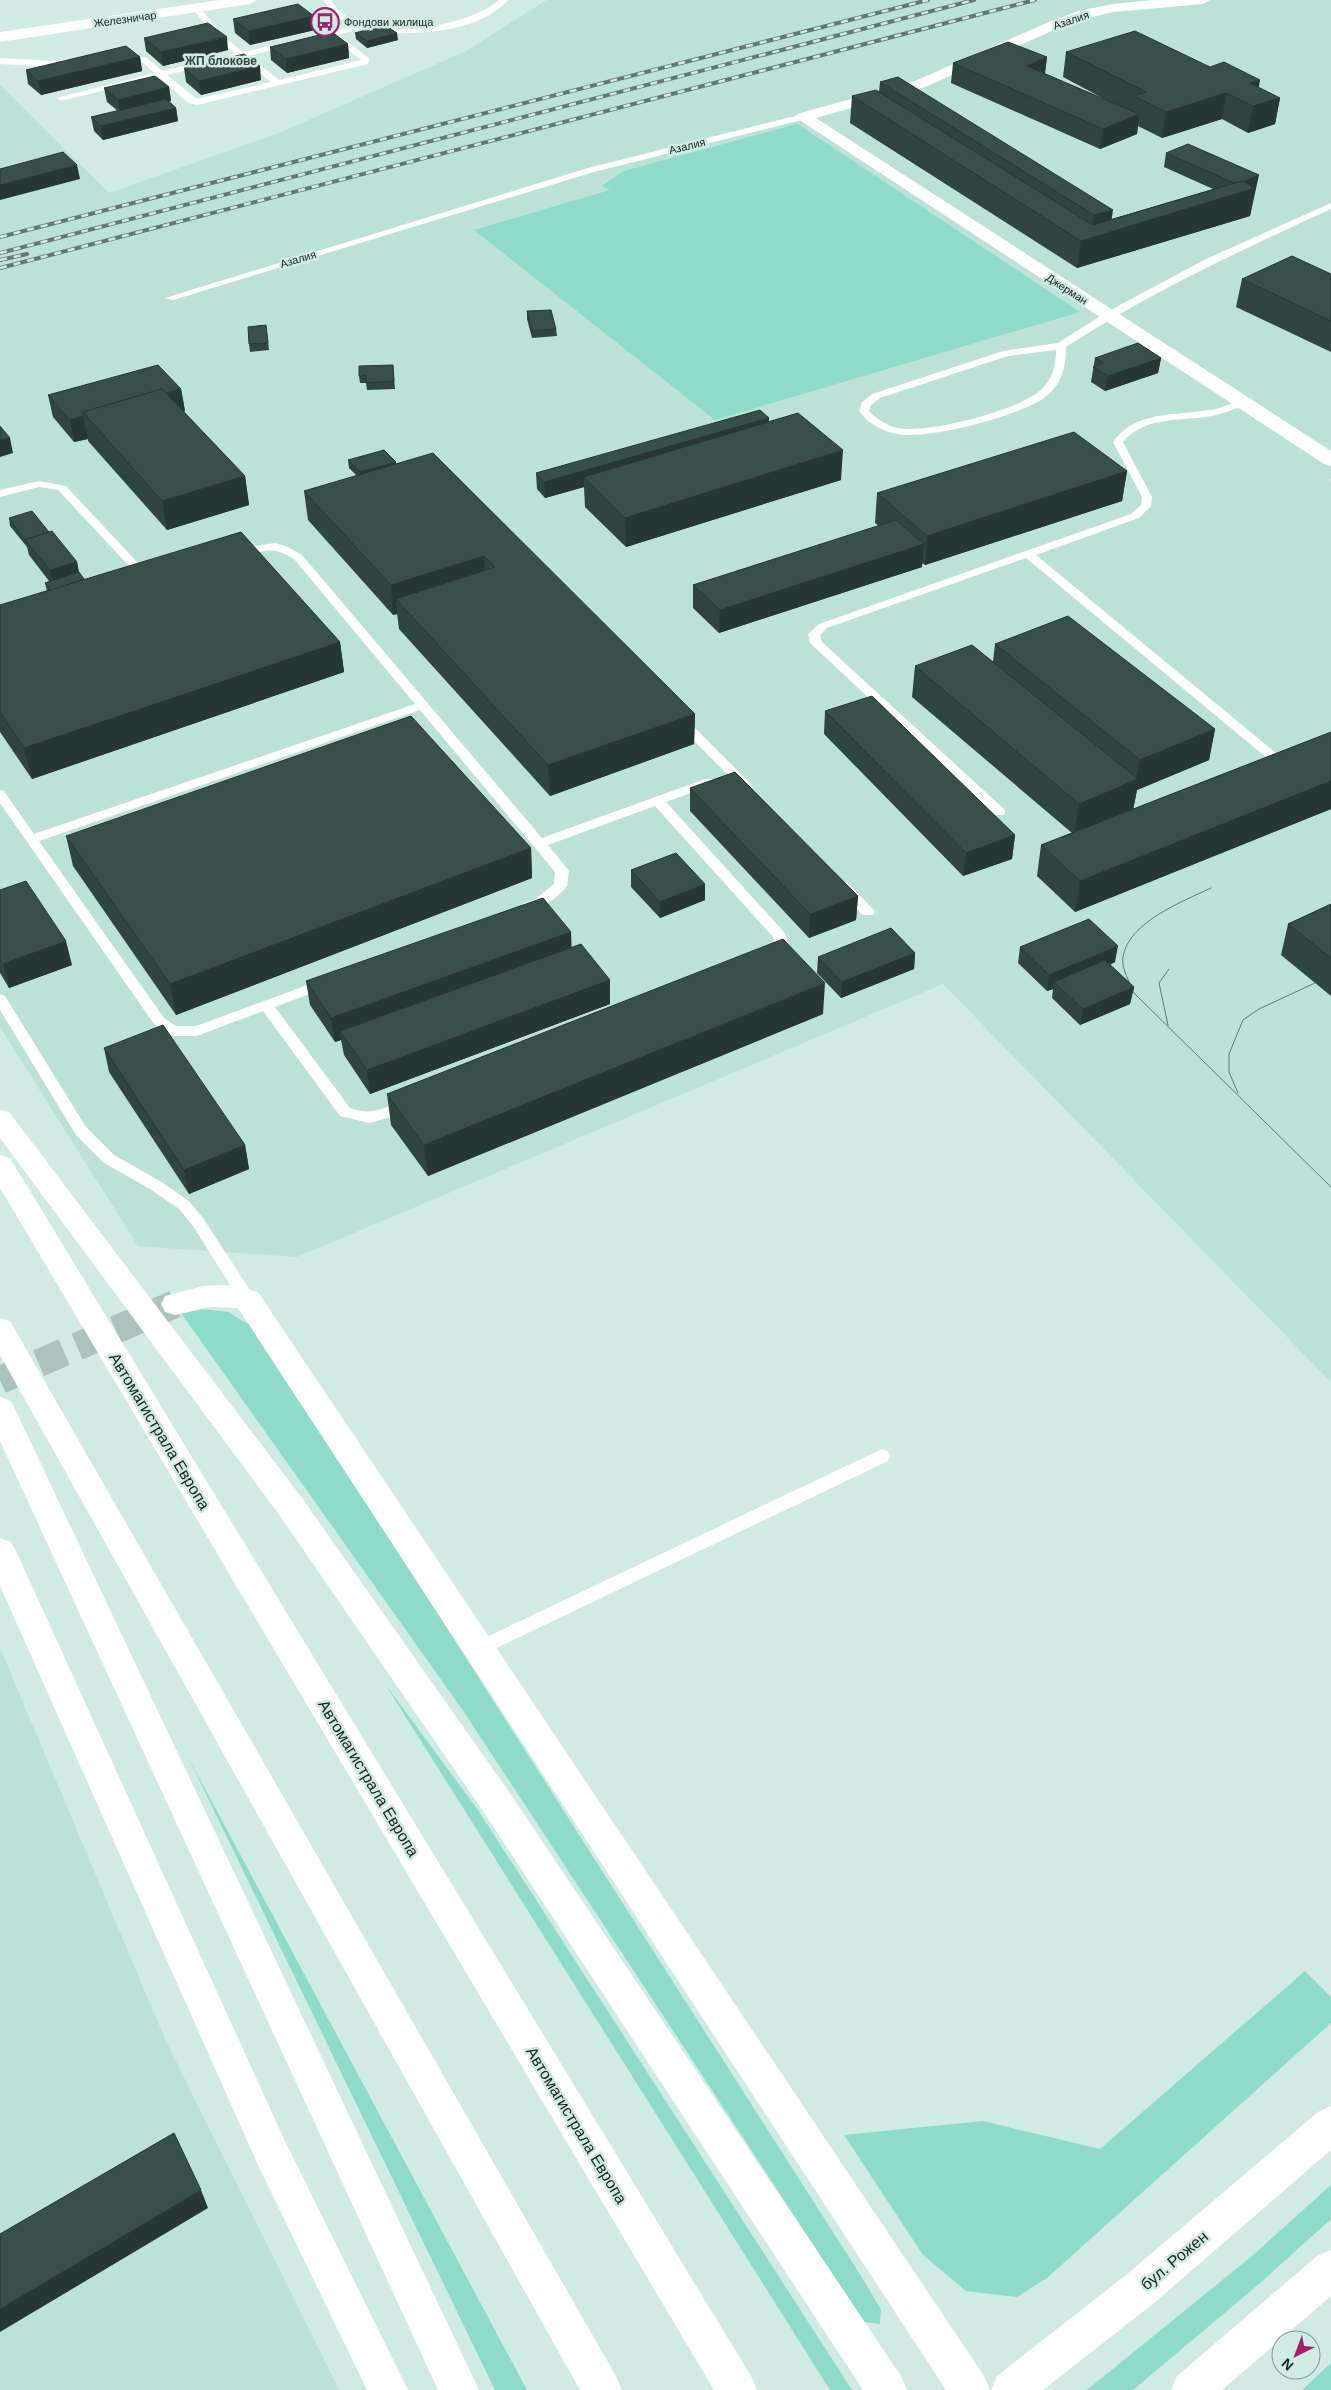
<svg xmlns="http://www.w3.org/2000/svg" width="1331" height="2390" font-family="Arial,sans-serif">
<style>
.built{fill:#bce1d6}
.green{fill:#8ddbc8}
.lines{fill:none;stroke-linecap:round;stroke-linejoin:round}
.minor-tunnel{stroke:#aac3bc;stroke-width:28;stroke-dasharray:28 14;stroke-linecap:butt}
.service{fill:#fff;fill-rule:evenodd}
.minor{fill:#fff;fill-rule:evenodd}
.primary{fill:#fff;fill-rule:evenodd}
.motorway{fill:#fff;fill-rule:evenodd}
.tram{stroke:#657772;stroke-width:1}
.rail-casing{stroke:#657772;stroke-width:4}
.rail{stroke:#cfebe3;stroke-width:2.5;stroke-dasharray:7;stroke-linecap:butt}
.wall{fill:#304540}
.shaded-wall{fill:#273834}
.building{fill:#38504a;stroke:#273834}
.labels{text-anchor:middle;stroke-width:5;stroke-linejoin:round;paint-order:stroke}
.far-street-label{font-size:11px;fill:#182320;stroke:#cfebe3}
.far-poi-label{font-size:11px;fill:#182320;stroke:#cfebe3;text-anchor:start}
.far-neighbourhood-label{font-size:12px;font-weight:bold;fill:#2e453f;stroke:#cfebe3}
.near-street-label{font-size:16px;fill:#182320;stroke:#cfebe3}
</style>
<rect width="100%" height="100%" fill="#cfebe3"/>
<g class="built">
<path d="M547 0H1331V479L1328 480 1331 483V1382L943 984 297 1257 138 1246 0 1027V85L109 193 279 133 466 51Z"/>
<path d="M0 1648 165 2039 339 2390H0Z"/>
</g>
<g class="green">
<path d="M797 124 1080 312 715 420 474 230 610 190 602 186 624 171Z"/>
<path d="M201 1309 228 1312 255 1328 863 2279 881 2310 880 2324 864 2322 464 1712 181 1313Z"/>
<path d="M385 1684 478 1810 852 2390H830Z"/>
<path d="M189 1759 527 2390H495Z"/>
<path d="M1305 1971 1331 1997V2023L1047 2278 1017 2297 966 2291 923 2255 844 2135 983 2121 1100 2149Z"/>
<path d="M1331 2185V2219L1259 2284 1133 2390H1087L1252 2256Z"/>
<path d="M1331 2363V2390H1302Z"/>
</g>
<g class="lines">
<path class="minor-tunnel" d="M0 1380 175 1304"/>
<g class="service">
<path d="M323 0H331C356 47 466 29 499 0H508C482 30 428 34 391 33 381 32 370 29 361 29 353 30 345 33 338 35L369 58 368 64 197 105 188 103 159 77 61 101 57 98 154 73 141 61 118 60 117 58 121 56 146 57 162 71 235 54 216 39 193 9 197 7H200L222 35 243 52 293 41V45L248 56 279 80 361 60 330 36 325 37 321 35 352 26 333 15ZM240 57 271 82 197 99 167 75Z"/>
<path d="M0 58 54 61 71 59 75 62 54 67 0 64Z"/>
<path d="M803 114 806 115V119L594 172 173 300 165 298 588 168Z"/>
<path d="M1331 203V209C1240 251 1150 292 1066 347 1066 367 1062 385 1044 398 1020 416 927 440 897 434 882 431 868 424 859 411L862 402 872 394 1003 351 1058 343 1105 313 1206 259ZM1056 350C1056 367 1052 382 1037 393 1014 411 927 434 898 428 887 426 877 419 869 411L871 405 880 398 1008 356Z"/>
<path d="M1242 400 1246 401V405C1234 409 1223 414 1212 416 1180 422 1146 415 1123 442L1152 497 1151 506 1139 518 1036 555 1288 763 1290 766 1288 769H1280L1026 558 827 628 820 635 822 642 1004 809 1005 812 1004 815H994L810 643 808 634 819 624 1131 514 1141 505 1142 497 1113 442C1136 410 1174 416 1209 410 1220 409 1231 403 1242 400Z"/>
<path d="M39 481 66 486 151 577V581H143L58 490 39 487 0 497V490Z"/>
<path d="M275 543 286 546 302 555 542 838 705 779H713L715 782 713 785 666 802 785 933 789 948 779 960H769L767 957 775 947 773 937 655 806 548 845 569 871 567 886C559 897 537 914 522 910L520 907 522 904 535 899 554 884 555 872 420 710 39 841 164 1018 176 1026H196L321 980H331L333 983 331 986 275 1007 350 1108C372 1117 386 1106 407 1100L412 1101 414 1105 412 1109 388 1118 369 1123 340 1116 263 1011 197 1036H173L154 1024 0 803V790L4 791 34 834 415 704 294 559C271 544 261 552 237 558L231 555 250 547Z"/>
<path d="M680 716 684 717 751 784 753 787 751 790H743L676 723 674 720Z"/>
<path d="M843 882 848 883 873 909 875 912 873 915H863L838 889 836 886 838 883Z"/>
<path d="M0 994 5 996 86 1127 114 1155 160 1181 189 1201 203 1218 254 1296 256 1300 254 1304 248 1306 242 1304 193 1226 179 1209 150 1189 104 1163 76 1135 0 1010Z"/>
<path d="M882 1449 888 1451 890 1456 888 1461 486 1653 480 1656 474 1653 471 1648 474 1643Z"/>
</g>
<g class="minor">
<path d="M220 0H257L250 4 0 42V32Z"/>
<path d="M1153 0H1210L1203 4 1113 12 1088 18 1061 27 925 87 816 118 1331 451V466L1324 464 795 117 797 114 915 81 1051 21 1079 11 1113 4Z"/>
<path d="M220 1285 238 1286 258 1292 984 2376 990 2390H946L238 1308 211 1307 175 1315 165 1312 161 1304 165 1296 203 1286Z"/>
<path d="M0 1538 11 1542 16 1551 284 2139 408 2390H367L258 2165 0 1586Z"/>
</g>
<g class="primary">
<path d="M1331 2106V2150L1154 2303 1043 2390H991L997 2376 1126 2275 1318 2112Z"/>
<path d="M1331 2250V2296L1222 2390H1171L1177 2376 1317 2256Z"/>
</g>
<g class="motorway">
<path d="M0 1110 9 1112 302 1498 507 1789 901 2376 907 2390H863L483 1811 280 1516 0 1138Z"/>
<path d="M0 1155 10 1158 751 2376 757 2390H714L0 1188Z"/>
<path d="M0 1318 10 1321 616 2376 622 2390H580L0 1355Z"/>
<path d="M0 1397 11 1401 15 1409 479 2390H438L0 1441Z"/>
</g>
<g class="tram">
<path d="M1211 888C1184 901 1128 922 1123 957 1121 969 1130 982 1134 993L1331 1187"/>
<path d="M1168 1025 1159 983 1169 969"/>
<path d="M1238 1093 1229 1072V1054L1243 1020 1259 1009 1315 983"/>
</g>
<defs>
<g id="rail">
<path d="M0 237 928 0"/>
<path d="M0 253 974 0"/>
<path d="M0 260 27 254"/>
<path d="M0 268 1035 0"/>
</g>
</defs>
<use href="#rail" class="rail-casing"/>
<use href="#rail" class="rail"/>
</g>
<g class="wall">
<path d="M314 16 315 30 250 45 235 33 233 19Z"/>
<path d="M355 33 398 40 367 48 356 39Z"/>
<path d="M144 38 228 50 163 66 146 51Z"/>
<path d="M348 44 349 58 287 73 271 60 270 47Z"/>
<path d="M1066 52 1259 88 1280 98 1275 124 1248 133 1222 119 1162 138 1138 126 1137 134 1100 149 951 83 953 63 1047 57 1045 74 1108 101 1063 77Z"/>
<path d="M140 57 142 71 41 95 28 84 26 70Z"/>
<path d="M184 68 261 80 201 95 186 82Z"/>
<path d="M880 82 1112 219 1213 189 1164 167 1166 153 1256 189 1255 190 1250 216 1077 268 850 123 852 96 879 92Z"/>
<path d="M169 87 171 101H169L176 108 178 121 103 140 94 131 91 117 118 111 107 102 104 88Z"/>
<path d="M1331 274V352L1236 307 1242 279Z"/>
<path d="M527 311 556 329 557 336 532 338 527 319Z"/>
<path d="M266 325 269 350 250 352 249 344Z"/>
<path d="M1095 358H1161L1158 373 1105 391 1091 382Z"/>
<path d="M393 365 395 389 367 390 366 383H360L359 376Z"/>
<path d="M181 389 185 411 184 412 245 476 249 505 167 530 88 441V439L74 442 53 417 48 395Z"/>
<path d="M769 418V422L841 480 626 547 585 507 584 487 545 498 537 489 536 473Z"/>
<path d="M348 460 396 462V464L695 714 694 744 550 796 399 629 397 614 393 615 308 520 304 491 357 476 349 468Z"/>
<path d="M1127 471 1122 501 925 565 922 563V567L719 633 693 608V585L879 526 875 523 877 493Z"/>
<path d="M9 518 49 532 77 562 79 573 84 579 340 642 344 672 32 779 0 732V605L47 591 45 583 49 581 29 555 27 547 10 526Z"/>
<path d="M995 644 1215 729 1209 760 1137 790 1133 809 1331 732V809L1075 912 1037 876 1041 845 1072 833 912 697 915 666 993 662Z"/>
<path d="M825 711 1015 835 1012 859 963 876 824 734Z"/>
<path d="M690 788 858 896 856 920 809 938 690 811Z"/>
<path d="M66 836 531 848 532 878 176 1015 73 866Z"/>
<path d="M631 870 705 900 660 918 631 887Z"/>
<path d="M0 890 72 965 9 988 0 973Z"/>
<path d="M1331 904V996L1281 955 1288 924Z"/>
<path d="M571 932V948L610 980V1004L370 1094 344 1055 341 1040 335 1042 310 1005 306 981Z"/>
<path d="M1020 947 1115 962 1110 965 1134 987 1130 1004 1080 1025 1052 998 1053 989 1047 991 1018 963Z"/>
<path d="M915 953 914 969 841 998 817 973 818 957Z"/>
<path d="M823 1014 428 1176 391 1125 387 1094Z"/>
<path d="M104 1048 245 1145 249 1169 189 1194 109 1072Z"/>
</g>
<g class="shaded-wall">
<path d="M314 16 315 30 250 45 249 31Z"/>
<path d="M397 33 398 40 367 48V41Z"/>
<path d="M227 37 228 50 163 66 161 52Z"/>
<path d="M348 44 349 58 287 73 286 59Z"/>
<path d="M140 57 142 71 41 95 38 81Z"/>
<path d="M1047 57 1044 78 1027 66Z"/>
<path d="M260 66 261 80 201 95 199 81Z"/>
<path d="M1260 80 1256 105 1280 98 1275 124 1248 133 1253 106 1250 83Z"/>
<path d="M169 87 171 101 120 113 118 100Z"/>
<path d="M1226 93 1222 119 1162 138 1166 112Z"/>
<path d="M176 108 178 121 103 140 101 126Z"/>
<path d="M1139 114 1137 134 1100 149 1103 129Z"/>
<path d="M77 165 80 179 0 200V185Z"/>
<path d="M1259 175 1250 216 1077 268 1081 241 1237 184Z"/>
<path d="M1113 210 1110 231 1092 236 1094 215Z"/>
<path d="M1161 358 1158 373 1105 391 1108 376Z"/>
<path d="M181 389 185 411 103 434 86 416Z"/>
<path d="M83 416 88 439 74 442 70 420Z"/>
<path d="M769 418V433L584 477V487L545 498 544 482Z"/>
<path d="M10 438 13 453 0 457V440Z"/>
<path d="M843 450 841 480 626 547 625 518Z"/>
<path d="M396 462V470L361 480 360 472Z"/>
<path d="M1127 471 1122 501 925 565 927 536Z"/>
<path d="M245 476 249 505 167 530 162 501Z"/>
<path d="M924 544 922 567 719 633 720 610Z"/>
<path d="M484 556 486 585 396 599 397 614 393 615 391 585Z"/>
<path d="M77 562 80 578 53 586 50 570Z"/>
<path d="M340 642 344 672 32 779 24 748Z"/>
<path d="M695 714 694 744 550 796 548 765Z"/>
<path d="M1215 729 1209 760 1137 790 1133 810 1074 835 1079 804 1136 780 1140 760Z"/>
<path d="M1331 781V809L1075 912 1080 881Z"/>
<path d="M1015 835 1012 859 963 876 966 853Z"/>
<path d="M531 848 532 878 176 1015 170 984Z"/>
<path d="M705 884V900L660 918V902Z"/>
<path d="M858 896 856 920 809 938 810 914Z"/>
<path d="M571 932 572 956 340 1031 341 1040 335 1042 331 1018Z"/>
<path d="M66 941 72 965 9 988 3 964Z"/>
<path d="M1118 946 1115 962 1059 986 1054 982 1053 989 1047 991 1049 975Z"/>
<path d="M915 953 914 969 841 998 842 982Z"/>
<path d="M610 980V1004L370 1094 367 1070Z"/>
<path d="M825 983 823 1014 428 1176 424 1145Z"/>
<path d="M1134 987 1130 1004 1080 1025 1083 1009Z"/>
<path d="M245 1145 249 1169 189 1194 184 1170Z"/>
<path d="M201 2190 208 2208 0 2332V2309Z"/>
</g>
<g class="building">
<path d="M298 4 314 16 249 31 233 19Z"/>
<path d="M208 23 227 37 161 52 144 38Z"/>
<path d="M385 25 397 33 367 41 355 33Z"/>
<path d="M1135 31 1210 67 1224 62 1260 80 1250 83 1280 98 1253 106 1226 93 1166 112 1134 96 1146 92 1066 52Z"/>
<path d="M332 32 348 44 286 59 270 47Z"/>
<path d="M1008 42 1047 57 1027 66 1139 114 1103 129 953 63Z"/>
<path d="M126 46 140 57 38 81 26 70Z"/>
<path d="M244 54 260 66 199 81 184 68Z"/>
<path d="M155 76 169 87 118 100 104 88Z"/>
<path d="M898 77 1113 210 1094 215 880 82Z"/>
<path d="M876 90 1093 225 1242 181 1255 188 1081 241 852 96Z"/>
<path d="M166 99 176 108 101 126 91 117Z"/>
<path d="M1188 144 1259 175 1243 182 1242 181 1234 183 1166 153Z"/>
<path d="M63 152 77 165 0 185V169Z"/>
<path d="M1292 256 1331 274V321L1242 279Z"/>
<path d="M551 310 556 329 532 331 527 311Z"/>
<path d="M266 325 268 343 249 344 248 327Z"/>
<path d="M1138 343 1161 358 1108 376 1093 367 1103 363 1095 358Z"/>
<path d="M158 365 181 389 166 393 162 389 83 412V416L70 420 48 395Z"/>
<path d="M393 365 394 381 366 383V375L359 376V366Z"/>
<path d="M162 389 245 476 162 501 83 412Z"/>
<path d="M760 410 769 418 544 482 536 473Z"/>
<path d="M798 413 843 450 625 518 584 477Z"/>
<path d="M0 426 10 438 0 440Z"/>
<path d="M1074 432 1127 471 927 536 877 493Z"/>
<path d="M384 450 396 462 360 472 348 460Z"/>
<path d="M433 453 695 714 548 765 396 599 495 567 484 556 391 585 304 491Z"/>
<path d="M32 511 49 532 25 540 9 518Z"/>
<path d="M896 520 924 544 720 610 693 585Z"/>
<path d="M52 531 77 562 50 570 25 540Z"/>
<path d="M241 532 340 642 24 748 0 712V605Z"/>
<path d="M79 572 84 579 51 590 45 583Z"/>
<path d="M1068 616 1215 729 1140 760 995 644Z"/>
<path d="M972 645 1138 779 1079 804 915 666Z"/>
<path d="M872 696 1015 835 966 853 825 711Z"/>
<path d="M411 716 531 848 170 984 66 836Z"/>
<path d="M1331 732V781L1080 881 1041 845Z"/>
<path d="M735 772 858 896 810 914 690 788Z"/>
<path d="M676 853 705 884 660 902 631 870Z"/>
<path d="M26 881 66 941 3 964 0 960V890Z"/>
<path d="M543 898 571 932 331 1018 306 981Z"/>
<path d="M1331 904V958L1288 924Z"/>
<path d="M1089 919 1118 946 1049 975 1020 947Z"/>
<path d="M891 928 915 953 842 982 818 957Z"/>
<path d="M783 939 825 983 424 1145 387 1094Z"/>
<path d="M581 944 610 980 367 1070 340 1031Z"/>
<path d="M1105 960 1134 987 1083 1009 1054 982Z"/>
<path d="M163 1025 245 1145 184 1170 104 1048Z"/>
<path d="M174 2133 201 2190 0 2309V2234Z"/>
</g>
<defs>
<symbol id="bus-ring" viewBox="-11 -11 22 22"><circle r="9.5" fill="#cfebe3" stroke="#a31f6d" stroke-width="1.5"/><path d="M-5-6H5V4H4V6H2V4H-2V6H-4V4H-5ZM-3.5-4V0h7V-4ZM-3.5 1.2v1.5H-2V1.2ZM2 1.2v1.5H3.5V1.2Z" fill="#a31f6d"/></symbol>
</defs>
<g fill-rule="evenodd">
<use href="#bus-ring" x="309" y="6" width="32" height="32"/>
</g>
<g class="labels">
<g class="far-street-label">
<text transform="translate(125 19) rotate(-8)" y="4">Железничар</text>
<text transform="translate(1071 20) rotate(-19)" y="4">Азалия</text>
<text transform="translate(687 146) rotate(-14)" y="4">Азалия</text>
<text transform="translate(298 259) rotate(-17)" y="4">Азалия</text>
<text transform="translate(1067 289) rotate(33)" y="4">Джерман</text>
</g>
<g class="far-poi-label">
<text x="344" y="26">Фондови жилища</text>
</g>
<g class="far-neighbourhood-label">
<text x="221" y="65">ЖП блокове</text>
</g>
<g class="near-street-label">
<text transform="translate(160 1431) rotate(59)" y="6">Автомагистрала Европа</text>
<text transform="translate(369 1778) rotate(59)" y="6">Автомагистрала Европа</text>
<text transform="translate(577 2125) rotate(59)" y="6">Автомагистрала Европа</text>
<text transform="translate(1174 2260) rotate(-40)" y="6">бул. Рожен</text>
</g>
</g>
<g transform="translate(1296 2355) rotate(222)"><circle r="24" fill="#cfebe3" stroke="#869b95"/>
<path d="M0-4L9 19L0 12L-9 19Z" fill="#a31f6d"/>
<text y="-8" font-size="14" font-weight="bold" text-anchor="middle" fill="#182320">N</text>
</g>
</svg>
